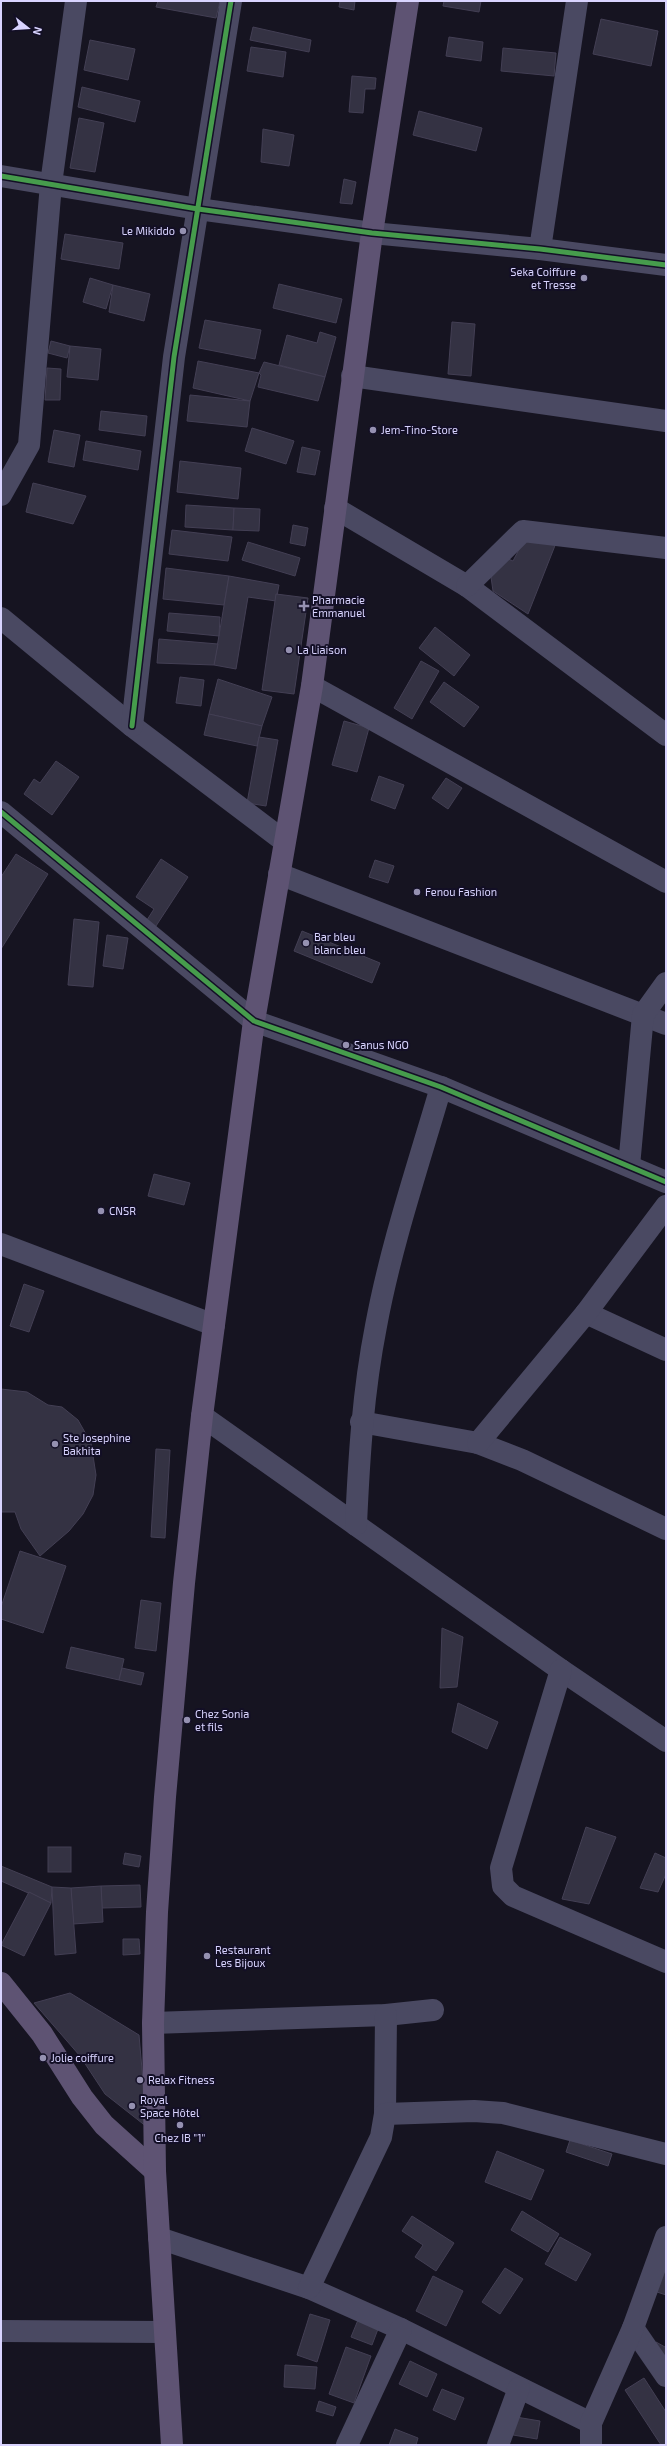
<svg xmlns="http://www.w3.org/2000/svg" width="667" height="2446" font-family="'Exo 2',sans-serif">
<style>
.building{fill:#343243;stroke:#433f54}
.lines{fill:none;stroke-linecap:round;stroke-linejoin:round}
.minor{stroke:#4a4962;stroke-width:22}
.major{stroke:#5e5373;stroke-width:22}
.cycleway-casing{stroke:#130f26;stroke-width:8}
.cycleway{stroke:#469c4c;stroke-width:5}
.poi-dot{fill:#9591b1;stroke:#130f26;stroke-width:1.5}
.labels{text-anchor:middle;stroke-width:4;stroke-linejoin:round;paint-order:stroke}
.poi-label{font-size:11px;fill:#d9d4ff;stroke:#130f26;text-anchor:start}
</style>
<rect width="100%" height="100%" fill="#161421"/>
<g class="building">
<path d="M158 1H220L216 18 156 7Z"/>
<path d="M340 1H355L354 10 339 7Z"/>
<path d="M444 1H481L479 12 443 6Z"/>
<path d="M601 19 658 31 651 66 593 54Z"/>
<path d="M253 27 311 40 309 52 250 40Z"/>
<path d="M449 37 483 42 481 61 446 56Z"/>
<path d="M90 40 135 49 128 80 84 70Z"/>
<path d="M251 47 286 52 283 77 247 71Z"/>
<path d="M503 48 556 53 554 76 501 71Z"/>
<path d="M352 76 376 78 375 89H365L363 113 349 112Z"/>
<path d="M82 87 140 101 135 122 78 107Z"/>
<path d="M419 111 482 128 476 151 413 135Z"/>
<path d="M79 118 104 123 95 172 70 168Z"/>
<path d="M263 129 294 135 289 166 261 162Z"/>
<path d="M344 179 356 182 352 204 340 203Z"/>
<path d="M65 234 123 243 119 269 61 259Z"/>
<path d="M90 278 113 285 106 309 83 302Z"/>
<path d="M279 284 342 299 336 323 273 308Z"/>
<path d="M113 285 150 294 144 321 109 312Z"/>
<path d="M205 320 261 330 255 359 199 348Z"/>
<path d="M452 322 475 324 471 376 448 374Z"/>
<path d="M320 332 336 337 325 377 279 365 287 335 317 343Z"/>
<path d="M51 341 70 346 67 358 48 353Z"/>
<path d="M70 346 101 349 98 380 67 377Z"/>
<path d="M198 361 259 373 250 401 193 388Z"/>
<path d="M264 362 325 377 318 401 258 387 261 375 259 373Z"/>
<path d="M47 368 61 369 60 400H45Z"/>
<path d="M190 395 250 401 247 427 187 421Z"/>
<path d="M101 411 147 416 145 436 99 430Z"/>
<path d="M252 428 294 441 286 464 245 451Z"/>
<path d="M54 430 80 435 74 467 48 462Z"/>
<path d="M86 441 141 451 138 470 83 460Z"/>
<path d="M302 447 320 451 315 475 297 472Z"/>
<path d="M180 461 241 468 238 499 177 492Z"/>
<path d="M33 483 86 496 73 524 26 512Z"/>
<path d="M186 505 234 508 233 530 185 527Z"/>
<path d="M234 508 260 509 259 531 233 530Z"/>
<path d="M293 525 308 528 305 546 290 543Z"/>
<path d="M172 530 232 537 228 561 169 554Z"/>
<path d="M526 536 556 543 528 614 493 591 491 577 506 558 513 561Z"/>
<path d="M248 542 300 558 295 576 242 560Z"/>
<path d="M166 568 229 576 224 605 163 599Z"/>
<path d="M229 576 279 585 276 601 248 597 236 669 214 665Z"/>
<path d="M276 594 308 598 294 694 262 690Z"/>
<path d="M169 613 220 617 219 636 167 631Z"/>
<path d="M435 627 470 655 454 676 419 648Z"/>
<path d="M159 639 218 644 214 665 157 663Z"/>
<path d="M421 661 439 671 412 719 394 708Z"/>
<path d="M180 677 204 680 201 706 176 703Z"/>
<path d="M218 679 272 697 262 726 209 714Z"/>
<path d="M444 682 479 707 464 727 430 702Z"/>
<path d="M209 714 262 726 257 746 204 735Z"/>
<path d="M344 721 369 728 357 772 332 765Z"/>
<path d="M259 737 278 740 266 806 247 803Z"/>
<path d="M56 761 79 777 52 815 24 794 34 779 40 783Z"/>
<path d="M379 776 404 785 395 809 371 800Z"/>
<path d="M446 778 462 788 448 809 432 798Z"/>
<path d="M16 854 48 874 1 949V877Z"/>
<path d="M161 859 188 877 154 929 145 923 154 909 136 897Z"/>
<path d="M375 860 394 866 388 883 369 877Z"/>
<path d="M74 919 99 922 93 987 68 985Z"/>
<path d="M302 931 380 963 372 983 294 951Z"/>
<path d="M107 935 128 938 123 969 103 966Z"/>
<path d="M154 1174 190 1183 184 1205 148 1196Z"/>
<path d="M24 1284 44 1291 29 1332 10 1326Z"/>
<path d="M1 1389 27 1392 48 1405 62 1407 78 1420 91 1443 96 1475 93 1495 83 1514 69 1531 40 1556 21 1529 15 1512H1Z"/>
<path d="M156 1449 170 1450 165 1538 151 1537Z"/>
<path d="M20 1551 66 1566 43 1633 1 1619V1607Z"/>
<path d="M141 1600 161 1603 156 1651 135 1648Z"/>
<path d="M442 1628 463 1637 457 1687 440 1688Z"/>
<path d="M71 1647 124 1659 119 1680 66 1668Z"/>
<path d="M122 1668 144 1673 141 1685 119 1680Z"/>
<path d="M458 1703 498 1722 487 1749 452 1732Z"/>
<path d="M586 1827 616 1837 589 1904 562 1899Z"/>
<rect x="48" y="1847" width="23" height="25"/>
<path d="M125 1853 141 1856 139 1867 123 1864Z"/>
<path d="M655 1853 666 1858V1874L658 1892 640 1888Z"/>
<path d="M1 1866 52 1887 51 1903 1 1881Z"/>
<path d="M140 1885 141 1907 102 1908 101 1886Z"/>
<path d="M101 1886 103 1922 73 1924 71 1888Z"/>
<path d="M52 1887 71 1888 76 1953 55 1955Z"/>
<path d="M29 1892 51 1903 24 1956 1 1945Z"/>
<path d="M123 1939H139L140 1954 123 1955Z"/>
<path d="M70 1993 139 2035 147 2127 105 2094 80 2056 34 2003Z"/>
<path d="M570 2140 612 2154 608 2166 566 2152Z"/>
<path d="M497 2151 544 2170 531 2200 485 2182Z"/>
<path d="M522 2211 559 2234 548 2252 511 2230Z"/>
<path d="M412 2216 454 2243 436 2271 415 2257 423 2245 402 2231Z"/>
<path d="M560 2237 591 2254 576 2281 545 2264Z"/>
<path d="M505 2268 523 2279 500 2314 482 2302Z"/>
<path d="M666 2269V2295L654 2291Z"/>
<path d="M433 2276 463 2291 446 2326 416 2311Z"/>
<path d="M310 2314 330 2320 317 2362 297 2355Z"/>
<path d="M358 2320 378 2329 372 2345 351 2337Z"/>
<path d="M656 2342 665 2347 666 2345V2359L652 2349Z"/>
<path d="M346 2347 371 2356 354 2403 329 2394Z"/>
<path d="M410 2361 437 2374 427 2397 399 2384Z"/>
<path d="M285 2365 317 2367 315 2389 284 2387Z"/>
<path d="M644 2378 666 2412V2445H661L625 2390Z"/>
<path d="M442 2389 464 2398 455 2420 433 2410Z"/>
<path d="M319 2401 336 2407 333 2416 316 2411Z"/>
<path d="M516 2417 540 2421 537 2439 513 2435Z"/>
<path d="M395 2429 418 2438 416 2445H389Z"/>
</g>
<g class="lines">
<g class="minor">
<path d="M1 176 198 209 372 233 540 249 666 265"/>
<path d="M540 249 577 1"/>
<path d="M352 376 666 421"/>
<path d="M1 495 29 445 51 184 76 1"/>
<path d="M335 508 467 586 666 735"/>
<path d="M467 586 523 531 666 548"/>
<path d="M1 618 132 726 284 841"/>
<path d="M312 686 666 882"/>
<path d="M132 726 174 357 231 1"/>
<path d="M1 812 254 1021 441 1087 666 1182"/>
<path d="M279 874 666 1024"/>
<path d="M629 1166 643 1015 666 983"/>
<path d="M1 1244 214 1325"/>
<path d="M586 1313 666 1350"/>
<path d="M202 1416 561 1670 666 1741"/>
<path d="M361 1422 478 1443 522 1460 666 1529"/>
<path d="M478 1443 586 1313 666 1206"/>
<path d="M356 1525C359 1458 363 1392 376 1326 391 1245 418 1166 441 1087"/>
<path d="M561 1670 501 1868 503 1886 513 1896 666 1962"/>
<path d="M153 2023 386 2015 433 2010"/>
<path d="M385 2114 386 2015"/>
<path d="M159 2238 309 2288 401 2329 591 2423"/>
<path d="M309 2288 381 2137 385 2114 474 2111 503 2113 666 2154"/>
<path d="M633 2328 666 2376"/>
<path d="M1 2331 163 2332"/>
<path d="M347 2445 401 2329"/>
<path d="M498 2445 519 2388"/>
<path d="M591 2445V2423L633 2328 666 2237"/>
</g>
<g class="major">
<path d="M1 1983 42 2034 82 2097 104 2125 155 2171"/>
<path d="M172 2445 155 2171 153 2023 157 1912 165 1797 184 1583 202 1416 254 1021 312 686 372 233 408 1"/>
</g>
<defs>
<g id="cycleway">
<path d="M1 176 198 209 372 233 540 249 666 265"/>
<path d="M132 726 174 357 231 1"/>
<path d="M1 812 254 1021 441 1087 666 1182"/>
</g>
</defs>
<use href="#cycleway" class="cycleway-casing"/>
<use href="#cycleway" class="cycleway"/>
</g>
<g class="poi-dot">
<circle cx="183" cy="231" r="4"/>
<circle cx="584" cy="278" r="4"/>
<circle cx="373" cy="430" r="4"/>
<path d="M302 600h4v4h4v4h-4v4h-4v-4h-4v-4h4z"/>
<circle cx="289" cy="650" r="4"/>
<circle cx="417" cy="892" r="4"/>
<circle cx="306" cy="943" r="4"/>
<circle cx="346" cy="1045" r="4"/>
<circle cx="101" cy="1211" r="4"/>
<circle cx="55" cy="1444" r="4"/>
<circle cx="187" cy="1720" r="4"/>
<circle cx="207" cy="1956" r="4"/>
<circle cx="43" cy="2058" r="4"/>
<circle cx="140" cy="2080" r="4"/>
<circle cx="132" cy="2106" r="4"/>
<circle cx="180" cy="2125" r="4"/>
</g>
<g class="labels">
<g class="poi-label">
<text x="175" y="235" text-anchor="end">Le Mikiddo</text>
<text x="576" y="276" text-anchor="end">Seka Coiffure<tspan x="576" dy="13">et Tresse</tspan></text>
<text x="381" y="434">Jem-Tino-Store</text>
<text x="312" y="604">Pharmacie<tspan x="312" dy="13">Emmanuel</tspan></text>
<text x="297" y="654">La Liaison</text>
<text x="425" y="896">Fenou Fashion</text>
<text x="314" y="941">Bar bleu<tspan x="314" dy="13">blanc bleu</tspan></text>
<text x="354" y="1049">Sanus NGO</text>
<text x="109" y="1215">CNSR</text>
<text x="63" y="1442">Ste Josephine<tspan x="63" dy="13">Bakhita</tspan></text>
<text x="195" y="1718">Chez Sonia<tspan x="195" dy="13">et fils</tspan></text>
<text x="215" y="1954">Restaurant<tspan x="215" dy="13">Les Bijoux</tspan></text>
<text x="51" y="2062">Jolie coiffure</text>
<text x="148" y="2084">Relax Fitness</text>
<text x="140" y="2104">Royal<tspan x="140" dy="13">Space Hôtel</tspan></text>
<text x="180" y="2142" text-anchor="middle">Chez IB "1"</text>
</g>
</g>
<rect width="667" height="2446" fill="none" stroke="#d9d4ff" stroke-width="4"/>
<g transform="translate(28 28) rotate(107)" stroke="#130f26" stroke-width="3" paint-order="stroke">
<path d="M0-3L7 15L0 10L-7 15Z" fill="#d9d4ff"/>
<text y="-6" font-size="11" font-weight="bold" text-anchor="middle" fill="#d9d4ff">N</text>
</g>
</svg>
